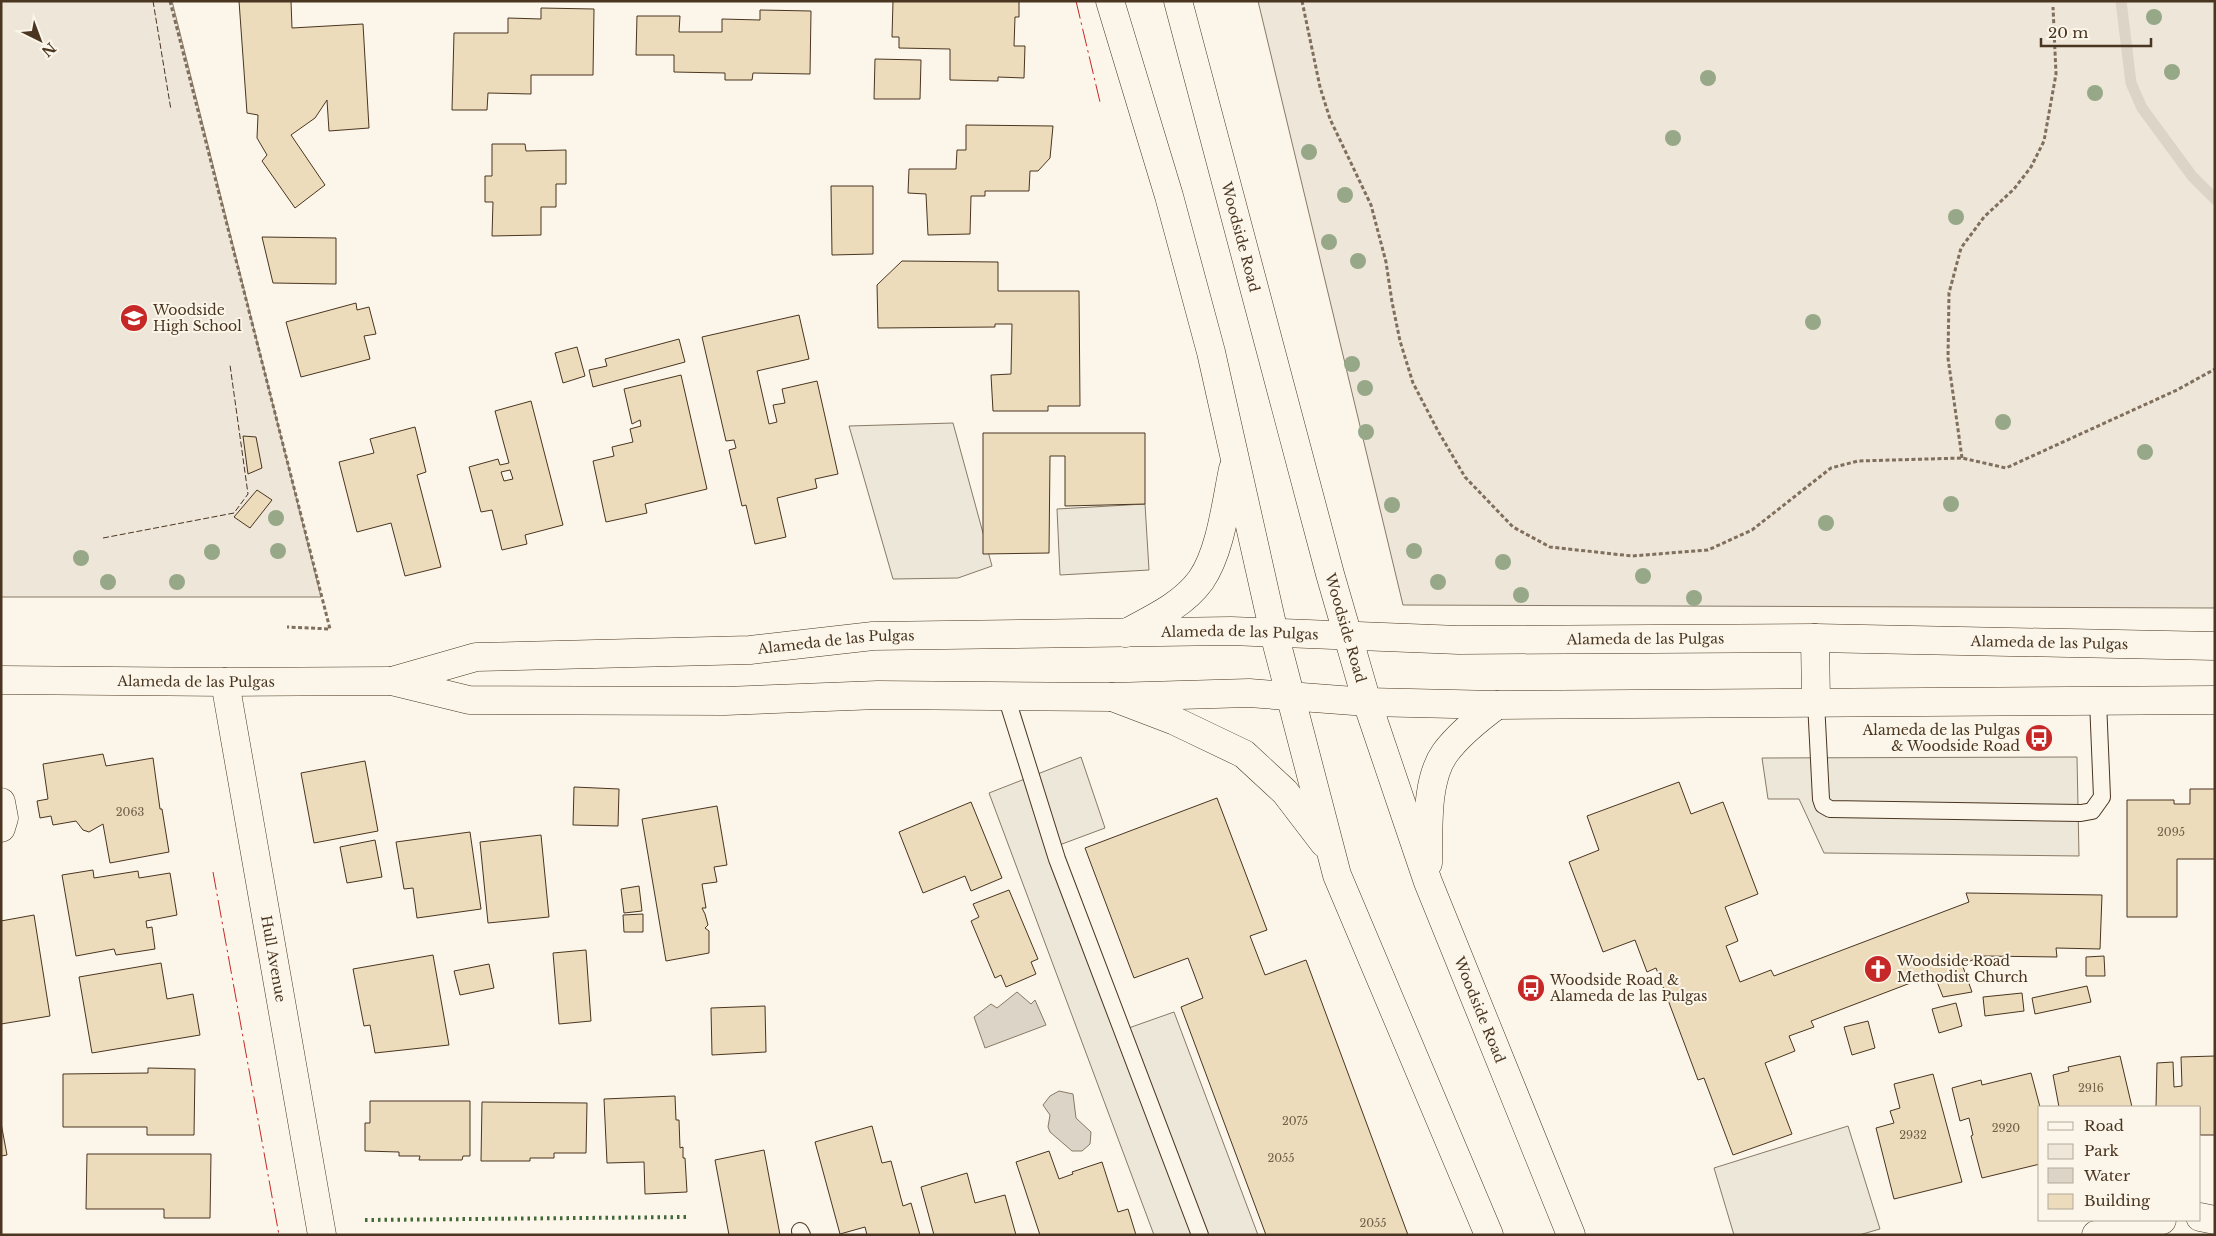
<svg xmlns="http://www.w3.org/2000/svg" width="2216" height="1236" font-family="'Libre Baskerville',serif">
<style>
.green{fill:#ede6d9;stroke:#887966}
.parking{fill:#ede7d9;stroke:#887966}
.water{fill:#dcd4c6;stroke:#887966}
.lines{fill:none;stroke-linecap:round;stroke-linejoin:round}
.stream{stroke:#dcd4c6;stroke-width:11}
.building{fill:#ecdcbc;stroke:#4a3520;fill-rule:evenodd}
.lane-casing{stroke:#4a3520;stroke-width:18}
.street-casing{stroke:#4a3520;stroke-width:29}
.secondary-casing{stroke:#4a3520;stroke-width:29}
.primary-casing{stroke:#4a3520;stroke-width:29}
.path{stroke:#7f6f5c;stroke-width:3;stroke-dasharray:4 2.5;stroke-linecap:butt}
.lane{stroke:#fbf6e9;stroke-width:16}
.street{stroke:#fbf6e9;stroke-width:28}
.secondary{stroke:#fbf6e9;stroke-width:28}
.primary{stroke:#fbf6e9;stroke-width:28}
.hedge{stroke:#436837;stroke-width:4;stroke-dasharray:2.5 4;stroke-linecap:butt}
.fence{stroke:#4a3520;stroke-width:1;stroke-dasharray:6 2.5;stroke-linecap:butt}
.power{stroke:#c62828;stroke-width:1;stroke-dasharray:18 4 2.5 4;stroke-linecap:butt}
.tree{fill:#96a887}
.labels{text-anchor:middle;stroke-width:4;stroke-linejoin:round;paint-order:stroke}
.number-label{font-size:11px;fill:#725f47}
.street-label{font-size:14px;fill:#4a3520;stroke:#fbf6e9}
.poi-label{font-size:14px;fill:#4a3520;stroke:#fbf6e9;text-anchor:start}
</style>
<rect width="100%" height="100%" fill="#fbf6e9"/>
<g class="green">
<path d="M1 1H172L321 597H1Z"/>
<path d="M1258 1H2215V608L1403 605Z"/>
</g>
<g class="parking">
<path d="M953 423 992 566 958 578 893 579 849 426Z"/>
<path d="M1145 504 1149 570 1060 575 1057 509Z"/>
<path d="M1081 757 1105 828 1054 847 1123 1030 1174 1012 1258 1235H1154L989 793Z"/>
<path d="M2077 757 2079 856 1824 853 1799 799H1768L1762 758Z"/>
<path d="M1848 1126 1880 1229 1859 1235H1734L1714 1168Z"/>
</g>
<g class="water">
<path d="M1017 992 1031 1004 1035 1000 1046 1025 985 1048 974 1017 991 1004 997 1008Z"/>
<path d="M1059 1091 1073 1094 1076 1118 1091 1132 1090 1144 1082 1151H1072L1050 1132 1048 1127 1050 1115 1043 1105 1050 1096Z"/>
</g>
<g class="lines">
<path class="stream" d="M2121 1 2131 83 2142 108 2192 176 2215 199"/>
</g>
<g class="building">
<path d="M239 1H291L292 28 363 24 369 128 329 131 327 100 315 118 291 135 325 185 295 208 262 161 267 155 257 138 258 115 247 113Z"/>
<path d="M893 1H1019V17H1015L1014 46H1025L1024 78 998 77V81L950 80V49L899 48V37H892Z"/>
<path d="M541 8 594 9 593 75H531V94L488 93 487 110H452L454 33H508V18L541 19Z"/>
<path d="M760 10 811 11 810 74 753 73 752 80H725V73L674 72V55H636L637 16H680L679 32H722V19L760 20Z"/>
<path d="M875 59 921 60 920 99H874Z"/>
<path d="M966 125 1053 126 1050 158 1038 171H1030L1029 191H985V196H971L970 234 928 235 926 194 908 193 909 169H956L957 150H966Z"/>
<path d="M492 144H525L526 151 566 150V184H556V207H541V235L492 236 493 202H485V176H492Z"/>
<path d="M831 186H873V254L832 255Z"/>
<path d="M262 237 336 238V284L273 283Z"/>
<path d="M902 261 998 262V291H1079L1080 406H1048V411H993L991 375 1011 374 1012 324H995V327L878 328 877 285Z"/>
<path d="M356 303 357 310 369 307 376 334 364 336 370 359 301 377 286 322Z"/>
<path d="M799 315 809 359 757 371 769 424 777 422 773 405 785 403 782 389 817 381 838 474 815 479 817 488 777 498 786 537 755 544 746 505 742 506 729 450 736 448 734 440 726 441 702 337Z"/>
<path d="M679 339 685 362 593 387 589 370 607 366 605 359Z"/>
<path d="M577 347 585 376 563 383 555 353Z"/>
<path d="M681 375 707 489 645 504 647 513 606 522 593 461 614 456 612 447 633 442 630 429 641 426 640 420 632 424 624 389Z"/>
<path d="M531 401 563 525 525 535 527 544 502 550 492 510 481 512 469 467 498 459 500 465 509 463 495 411ZM510 470 513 479 504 481 501 472Z"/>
<path d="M415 427 426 472 417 475 441 567 405 576 391 523 357 532 339 462 374 453 370 439Z"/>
<path d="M983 433H1145V504L1065 506V456H1050L1049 553 983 554Z"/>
<path d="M243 436 256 437 262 468 248 474Z"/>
<path d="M257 490 272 500 250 528 234 517Z"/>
<path d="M103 754 106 766 153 758 160 809H162L169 852 110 863 103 824 89 832 83 830 76 821 53 825 51 816 40 818 37 801 48 799 43 764Z"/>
<path d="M365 761 378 831 314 843 301 773Z"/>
<path d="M1679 782 1691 814 1723 802 1758 894 1725 907 1738 941 1726 946 1740 982 1771 970 1774 976 1969 902 1966 893 2102 895 2100 949 2056 948 2057 957 1983 956 1962 964 1972 992 1943 997 1934 974 1811 1021 1814 1027 1789 1036 1795 1051 1765 1063 1792 1134 1733 1155 1704 1078 1698 1080 1656 968 1647 972 1635 940 1603 952 1569 862 1599 850 1587 816Z"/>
<path d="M574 787 619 789 618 826 573 825Z"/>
<path d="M2190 789H2215V859H2177V917H2127V800H2174V804H2190Z"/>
<path d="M1217 798 1267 930 1250 936 1265 975 1306 960 1408 1235H1266L1181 1007 1203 998 1188 958 1134 978 1085 848Z"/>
<path d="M971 802 1002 878 971 891 965 876 923 893 899 832Z"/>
<path d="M717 806 727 865 714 867 717 882 702 884 706 908H702L705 914 708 925 705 928 709 931V953L666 961 642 819Z"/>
<path d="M470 832 481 909 417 918 413 888 404 889 396 842Z"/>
<path d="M541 835 549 917 488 923 480 842Z"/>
<path d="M375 840 382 877 347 883 340 847Z"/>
<path d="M93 870 94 878 138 871 139 878 170 873 177 915 146 921 147 928 152 927 155 949 116 955 114 949 76 956 62 875Z"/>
<path d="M639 886 642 911 624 913 621 889Z"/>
<path d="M1009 890 1038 959 1031 962 1036 974 1006 987 1001 975 995 978 971 921 979 917 973 904Z"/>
<path d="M643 914V932H624L623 915Z"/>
<path d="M34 915 50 1016 1 1024V921Z"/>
<path d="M586 950 591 1021 559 1024 553 953Z"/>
<path d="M433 955 449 1045 375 1053 370 1025 364 1026 353 969Z"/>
<path d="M2104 956 2105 976H2086V957Z"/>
<path d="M161 963 167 999 193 994 200 1035 92 1053 79 977Z"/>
<path d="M489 964 494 988 460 995 454 971Z"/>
<path d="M2087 986 2091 1002 2035 1014 2032 998Z"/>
<path d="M2022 993 2024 1011 1985 1016 1983 997Z"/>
<path d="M1956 1003 1962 1026 1939 1033 1932 1009Z"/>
<path d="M765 1006 766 1052 712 1055 711 1008Z"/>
<path d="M1868 1021 1875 1048 1852 1055 1844 1027Z"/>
<path d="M2120 1056 2132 1107H2059L2053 1075 2069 1071 2068 1067Z"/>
<path d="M2215 1056V1135H2200V1107H2156L2157 1063 2173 1062 2174 1087 2182 1086 2181 1057Z"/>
<path d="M148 1068 195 1069 194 1135H147V1127H63V1074L148 1073Z"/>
<path d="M2031 1073 2040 1107V1164L1982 1178 1971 1136 1973 1135 1969 1118 1960 1121 1952 1088 1981 1080 1982 1085Z"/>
<path d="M1933 1074 1962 1182 1894 1199 1876 1128 1894 1123 1890 1111 1900 1108 1894 1084Z"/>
<path d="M675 1096 676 1120H679L680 1148 683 1147V1158H685L687 1192 645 1194 644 1162 607 1163 604 1099Z"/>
<path d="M370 1101H470V1156H463L462 1160H419L420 1156H399V1152L365 1151V1123H370Z"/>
<path d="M482 1102 587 1103 586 1153H554V1158H530V1161H481Z"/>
<path d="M1 1123 7 1155 1 1156Z"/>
<path d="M872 1126 882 1163 891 1161 903 1206 911 1203 920 1235H867L865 1227 840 1234 815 1142Z"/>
<path d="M764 1150 780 1235H729L715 1160Z"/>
<path d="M1049 1151 1059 1179 1073 1174 1072 1172 1102 1162 1118 1212 1128 1209 1136 1235H1040L1016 1162Z"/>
<path d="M87 1154H211L210 1218H164V1209H86Z"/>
<path d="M967 1173 975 1203 1005 1195 1016 1235H934L921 1187Z"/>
</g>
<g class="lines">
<defs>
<g id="lane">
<path d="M1006 696 1057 859 1200 1235"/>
<path d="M1816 702 1821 799 1823 805 1830 809 2081 813 2092 811 2102 797 2098 701"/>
<path d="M800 1231 802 1235"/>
</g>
<g id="street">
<path id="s1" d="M225 682 322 1235"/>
<path d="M1 802 4 818 1 828"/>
<path d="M2200 1217 2215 1220"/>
<path d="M2096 1235 2162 1220"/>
</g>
<g id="secondary">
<path d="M1815 638 1816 702"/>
<path id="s2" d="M1 680 225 682 391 681 469 700 725 701 878 695 1112 697 1249 693 1367 702 1497 705 2215 700"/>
<path id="s3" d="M392 681 476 657 750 650 873 636 1231 631 1459 640 1815 638 2215 646"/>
</g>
<g id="primary">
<path d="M1110 1 1169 196 1211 352 1274 633 1337 875 1489 1235"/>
<path id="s4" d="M1178 1 1330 574 1367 702 1428 882 1571 1235"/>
<path d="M1126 633C1152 619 1183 605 1201 580 1221 551 1226 502 1233 469"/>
<path d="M1112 697 1175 721 1244 754 1285 792 1324 843"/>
<path d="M1428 863C1429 830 1425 781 1445 753 1459 734 1478 719 1497 705"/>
</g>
</defs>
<use href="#lane" class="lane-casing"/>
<use href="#street" class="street-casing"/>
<use href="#secondary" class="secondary-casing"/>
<use href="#primary" class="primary-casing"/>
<g class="path">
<path d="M170 1 330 629 287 627"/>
<path d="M1302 1 1320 87 1330 119 1371 205 1386 262 1392 302 1400 341 1413 383 1438 431 1465 477 1513 527 1550 547 1632 556 1708 550 1752 530 1831 468 1858 461 1962 458 2006 468 2177 390 2215 369"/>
<path d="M1962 458 1948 358 1949 293 1961 248 1984 217 2014 189 2031 167 2044 141 2056 74 2053 7"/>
</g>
<use href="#lane" class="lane"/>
<use href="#street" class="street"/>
<use href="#secondary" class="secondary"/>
<use href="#primary" class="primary"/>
<path class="hedge" d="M365 1220 689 1217"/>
<g class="fence">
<path d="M153 1 171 110"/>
<path d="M103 538 234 513 248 494 230 365"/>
</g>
<g class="power">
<path d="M1076 1 1100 102"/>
<path d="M213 872 279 1235"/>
</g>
</g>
<g class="tree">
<circle cx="2154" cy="17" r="8"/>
<circle cx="2172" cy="72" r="8"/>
<circle cx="1708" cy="78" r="8"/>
<circle cx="2095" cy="93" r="8"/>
<circle cx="1673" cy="138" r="8"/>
<circle cx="1309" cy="152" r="8"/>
<circle cx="1345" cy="195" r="8"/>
<circle cx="1956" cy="217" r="8"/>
<circle cx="1329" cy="242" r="8"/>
<circle cx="1358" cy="261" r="8"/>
<circle cx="1813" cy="322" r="8"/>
<circle cx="1352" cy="364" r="8"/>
<circle cx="1365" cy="388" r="8"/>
<circle cx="2003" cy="422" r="8"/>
<circle cx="1366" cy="432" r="8"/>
<circle cx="2145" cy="452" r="8"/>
<circle cx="1951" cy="504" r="8"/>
<circle cx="1392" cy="505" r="8"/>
<circle cx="276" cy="518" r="8"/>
<circle cx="1826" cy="523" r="8"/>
<circle cx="278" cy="551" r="8"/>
<circle cx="1414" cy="551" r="8"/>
<circle cx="212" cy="552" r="8"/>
<circle cx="81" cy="558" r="8"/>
<circle cx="1503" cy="562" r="8"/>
<circle cx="1643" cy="576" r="8"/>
<circle cx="108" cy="582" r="8"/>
<circle cx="177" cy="582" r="8"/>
<circle cx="1438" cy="582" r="8"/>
<circle cx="1521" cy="595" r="8"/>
<circle cx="1694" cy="598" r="8"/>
</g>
<defs>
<symbol id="school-disc" viewBox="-11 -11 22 22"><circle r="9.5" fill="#c62828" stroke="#fbf6e9"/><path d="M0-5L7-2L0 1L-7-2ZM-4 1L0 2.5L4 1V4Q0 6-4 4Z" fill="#fff"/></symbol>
<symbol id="bus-disc" viewBox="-11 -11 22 22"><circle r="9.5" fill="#c62828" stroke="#fbf6e9"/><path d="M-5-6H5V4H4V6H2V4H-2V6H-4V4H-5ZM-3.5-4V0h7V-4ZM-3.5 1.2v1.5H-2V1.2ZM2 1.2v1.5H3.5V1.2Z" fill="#fff"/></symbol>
<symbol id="church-disc" viewBox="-11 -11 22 22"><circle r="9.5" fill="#c62828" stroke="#fbf6e9"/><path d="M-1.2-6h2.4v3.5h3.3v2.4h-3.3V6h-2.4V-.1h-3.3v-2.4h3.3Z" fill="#fff"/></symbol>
</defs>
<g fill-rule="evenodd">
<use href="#school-disc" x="118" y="302" width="32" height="32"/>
<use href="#bus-disc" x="2023" y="722" width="32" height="32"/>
<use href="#church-disc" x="1862" y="953" width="32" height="32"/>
<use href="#bus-disc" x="1515" y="972" width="32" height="32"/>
</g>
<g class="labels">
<g class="number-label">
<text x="130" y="816">2063</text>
<text x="2171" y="836">2095</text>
<text x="2091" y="1092">2916</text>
<text x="1295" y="1125">2075</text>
<text x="2006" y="1132">2920</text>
<text x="1913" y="1139">2932</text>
<text x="1281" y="1162">2055</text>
<text x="1373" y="1227">2055</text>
</g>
<g class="street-label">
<text dy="5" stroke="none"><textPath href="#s4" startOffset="244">Woodside Road</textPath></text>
<text dy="5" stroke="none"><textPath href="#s4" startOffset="649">Woodside Road</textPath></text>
<text dy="5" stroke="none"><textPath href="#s3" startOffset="852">Alameda de las Pulgas</textPath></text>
<text dy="5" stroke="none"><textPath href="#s3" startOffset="1258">Alameda de las Pulgas</textPath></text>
<text dy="5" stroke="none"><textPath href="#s3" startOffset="448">Alameda de las Pulgas</textPath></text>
<text dy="5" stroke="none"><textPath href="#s3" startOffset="1662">Alameda de las Pulgas</textPath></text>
<text dy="5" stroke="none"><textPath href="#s2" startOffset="195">Alameda de las Pulgas</textPath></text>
<text dy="5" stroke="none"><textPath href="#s1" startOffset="281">Hull Avenue</textPath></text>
<text dy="5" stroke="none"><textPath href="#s4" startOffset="1054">Woodside Road</textPath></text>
</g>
<g class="poi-label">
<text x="153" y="315">Woodside<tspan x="153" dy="16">High School</tspan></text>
<text x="2020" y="735" text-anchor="end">Alameda de las Pulgas<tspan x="2020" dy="16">&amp; Woodside Road</tspan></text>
<text x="1897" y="966">Woodside Road<tspan x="1897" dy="16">Methodist Church</tspan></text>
<text x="1550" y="985">Woodside Road &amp;<tspan x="1550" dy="16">Alameda de las Pulgas</tspan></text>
</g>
</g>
<rect width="2216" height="1236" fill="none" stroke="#4a3520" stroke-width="5"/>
<rect x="2038" y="1106" width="162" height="115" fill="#fbf6e9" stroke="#b4a999"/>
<rect x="2048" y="1122" width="25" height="8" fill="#fbf6e9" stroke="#b4a999"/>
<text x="2084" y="1131" font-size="15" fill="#4a3520">Road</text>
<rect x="2048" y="1144" width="25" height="15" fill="#ede6d9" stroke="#b4a999"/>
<text x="2084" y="1156" font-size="15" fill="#4a3520">Park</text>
<rect x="2048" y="1168" width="25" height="15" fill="#dcd4c6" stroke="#b4a999"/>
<text x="2084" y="1181" font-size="15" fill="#4a3520">Water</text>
<rect x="2048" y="1194" width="25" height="15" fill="#ecdcbc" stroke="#b4a999"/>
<text x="2084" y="1206" font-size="15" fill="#4a3520">Building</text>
<g transform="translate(40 40) rotate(138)" stroke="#fbf6e9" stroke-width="4" paint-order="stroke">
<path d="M0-4L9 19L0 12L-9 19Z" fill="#4a3520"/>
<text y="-8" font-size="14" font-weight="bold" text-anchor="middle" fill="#4a3520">N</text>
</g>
<path d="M2041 38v8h110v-8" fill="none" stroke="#4a3520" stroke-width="2.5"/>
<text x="2048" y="38" font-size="15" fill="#4a3520" stroke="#fbf6e9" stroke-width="4" paint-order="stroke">20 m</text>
</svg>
